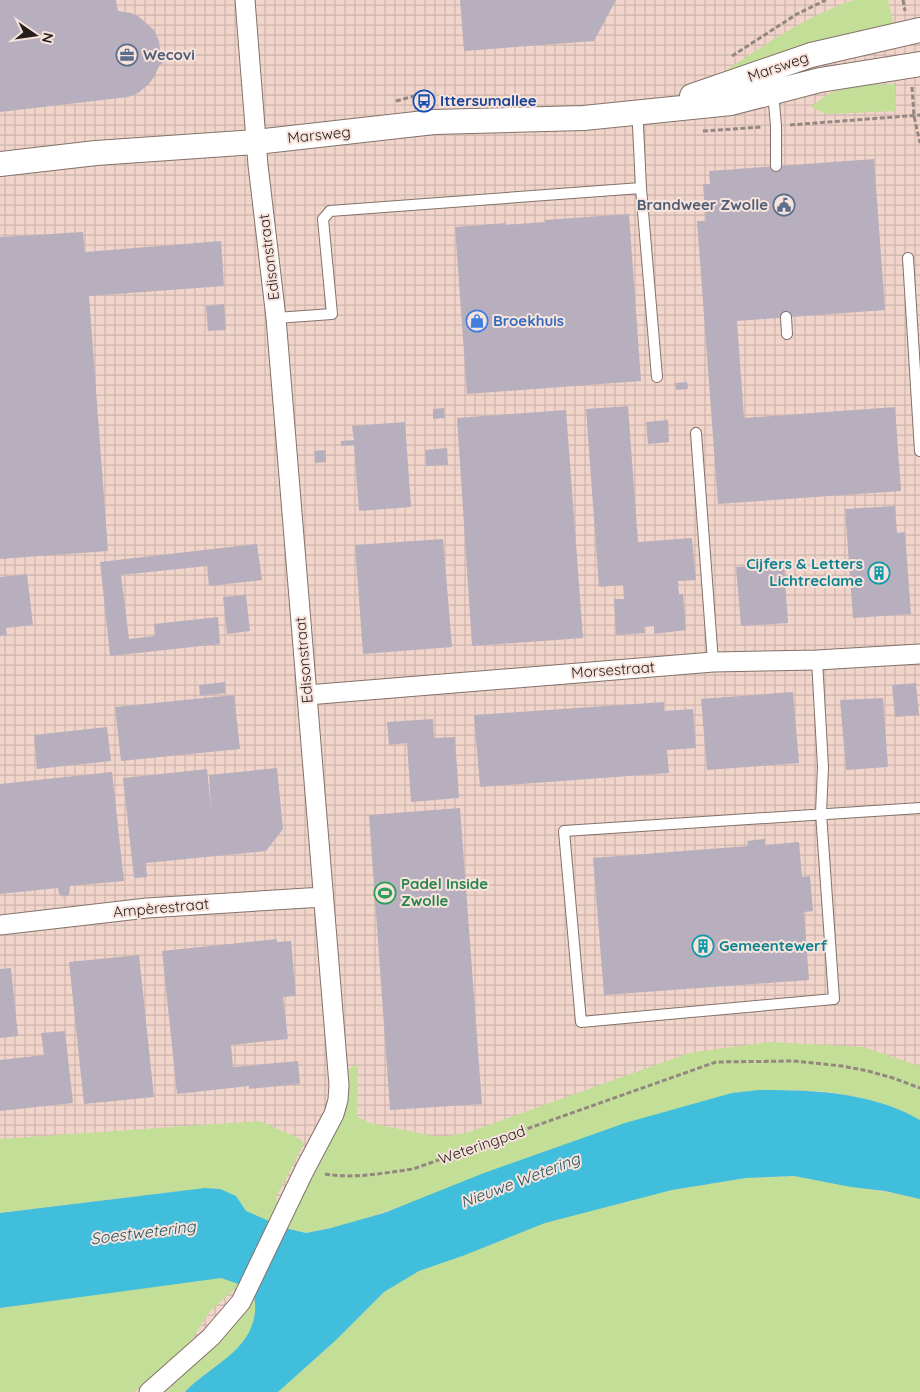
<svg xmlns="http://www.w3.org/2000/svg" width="920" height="1392" font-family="Quicksand,sans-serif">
<defs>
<pattern id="industrial-grid" width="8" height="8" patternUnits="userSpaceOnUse" patternTransform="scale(1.25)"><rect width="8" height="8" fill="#f1d5ca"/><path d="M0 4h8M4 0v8" fill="none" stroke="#ceb6ad"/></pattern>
</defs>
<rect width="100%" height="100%" fill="#f7e3dc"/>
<path fill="url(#industrial-grid)" d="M0 0H920V1392H0Z"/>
<path fill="#c2de97" d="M854 0H888L894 27 701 87C750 55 798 19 854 0Z
M895 84 896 111 826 114 811 107C816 103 822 98 827 95 847 84 873 85 895 84Z
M769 1042 863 1047 920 1066V1120C865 1088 794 1087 732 1093L352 1223 306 1233 285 1228 296 1206 317 1170 341 1120 349 1094V1069L358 1064 357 1117 370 1123 434 1136H449L469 1132 689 1053Z
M260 1121 300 1139 304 1144 276 1197 279 1208 271 1223 246 1211 236 1196 220 1189 205 1188 0 1213V1139Z
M794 1176C836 1185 878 1189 920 1199V1392H278L336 1340 384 1292 419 1271 465 1255 545 1223 578 1214 672 1190 746 1178Z
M210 1278H221L240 1284 210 1311 190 1342 135 1392H0V1308Z
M253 1289C254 1297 256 1305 255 1312 252 1352 209 1366 185 1392H166L219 1341Z"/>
<path fill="#40bedc" d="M759 1090C814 1090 872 1092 920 1120V1199L885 1191 851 1187 794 1176 746 1178 672 1190 545 1223 465 1255 419 1271 384 1292 336 1340 278 1392H185C209 1366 251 1352 255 1312 256 1305 254 1297 253 1289L221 1278 0 1308V1213L205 1188 220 1189 236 1196 246 1211 285 1228 306 1233 331 1228 384 1213 484 1173 625 1123 732 1093Z"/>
<path fill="#b8afbe" d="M0 0H116L118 11 131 13 138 16 154 30 159 41 161 57H163L162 65 160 64 154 77 149 84 138 93 128 97 0 112Z
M460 0H616L594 41 464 51Z
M874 159 885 310 737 321 744 418 895 407 901 491 718 504 697 221H706L703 184H710L709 171Z
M629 214 641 381 467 394 455 227 506 223V225L545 222V220Z
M83 232 85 252 221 241 224 286 89 296 108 551 0 559V237Z
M224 304 226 330 208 331 206 306Z
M687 382 688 389 676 390 675 383Z
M628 406 638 542 692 538 696 580 678 581 679 594H683L686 630 654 634V626L644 627 645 633 616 635 614 599H624L623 585 599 587 586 409Z
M444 408 445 418 433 419V409Z
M566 410 583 638 472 646 457 418Z
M668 420 669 442 648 444 646 422Z
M405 422 411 507 359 511 354 445 341 446V441L354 440 352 426Z
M447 448 448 465 426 466 425 450Z
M326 450V462L315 463 314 451Z
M895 506 897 533 905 532 911 614 853 618 845 509Z
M443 539 452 647 363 654 355 545Z
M257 544 262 580 209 586 207 566 121 575 129 639 155 636 154 624 218 617 220 644 110 656 100 562Z
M784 563 788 623 741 626 736 567Z
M27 574 33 625 6 628 7 635 0 636V577Z
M246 595 250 631 227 634 223 597Z
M225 682 226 693 200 696 199 685Z
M916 683 919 715 895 717 892 685Z
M793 692 799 763 707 770 701 699Z
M234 695 240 749 121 761 115 707Z
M883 698 888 767 846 770 840 700Z
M664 702V711L693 709 696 748 667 750 669 773 480 787 474 715Z
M433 719 434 738 455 737 459 798 411 802 407 743 389 745 387 722Z
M107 727 111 761 37 769 34 735Z
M277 768 283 829 266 851 146 863 147 877 134 878 123 778 207 769 211 810 209 775Z
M112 772 124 881 70 886 69 895 64 897 59 894 58 888 0 894V784Z
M460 808 482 1104 390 1110 369 815Z
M765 839V845L799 842 802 877 810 876 813 911 804 912 809 980 604 995 593 858 748 846 747 841Z
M277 939V942L291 941 296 996 283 997 288 1039 231 1045 233 1067 298 1061 300 1084 249 1089V1086L177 1094 162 951Z
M139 955 154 1097 84 1104 69 962Z
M11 968 18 1036 0 1038V969Z
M65 1031 73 1103 0 1111V1060L44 1055 41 1033Z"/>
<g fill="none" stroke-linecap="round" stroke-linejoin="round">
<g stroke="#83726b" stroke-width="12">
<path id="service" d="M773 92 776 126V166
M639 112 638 126 641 188 657 377
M908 258 920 451
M786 317 787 334
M276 318 332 314 323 219 330 211 641 188
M696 433 713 662
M817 660 823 767 821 813 834 999 581 1022 564 831 920 808"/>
</g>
<g stroke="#83726b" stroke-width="21">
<path id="minor" d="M307 695 713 662 817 660 920 654
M0 925 147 908 323 897
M149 1392 211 1337 241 1302 304 1171 334 1114 338 1100 339 1085 276 318 258 165 245 0"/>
</g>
<g stroke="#83726b" stroke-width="26">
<path id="tertiary" d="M692 96 811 55 920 30
M0 164 96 153 256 142 434 122 584 118 731 103 820 80 920 64"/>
</g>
<path stroke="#948681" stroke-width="3" stroke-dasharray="5 2.5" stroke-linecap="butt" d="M903 0 905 11
M732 56 797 14 826 0
M912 87 914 116 920 143
M396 101 418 95
M790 125 920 115
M703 131 762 127
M325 1174C354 1179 384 1173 413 1169L716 1062 793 1061 842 1066 868 1071 893 1078 920 1088"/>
<use href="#service" stroke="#fff" stroke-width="10"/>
<use href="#minor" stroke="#fff" stroke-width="19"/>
<use href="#tertiary" stroke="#fff" stroke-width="24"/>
</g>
<defs>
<g id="office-ring" transform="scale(1.125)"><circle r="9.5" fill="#f7e3dc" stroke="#5c6f8a" stroke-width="1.5"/><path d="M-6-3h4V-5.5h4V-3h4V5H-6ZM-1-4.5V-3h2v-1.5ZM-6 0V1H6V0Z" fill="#5c6f8a"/></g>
<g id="bus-ring" transform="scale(1.125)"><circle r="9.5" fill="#f7e3dc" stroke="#1a4fb4" stroke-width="1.5"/><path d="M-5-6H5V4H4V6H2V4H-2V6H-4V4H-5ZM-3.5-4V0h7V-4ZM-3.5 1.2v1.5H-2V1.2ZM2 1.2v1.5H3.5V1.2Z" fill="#1a4fb4"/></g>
<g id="civic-ring" transform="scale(1.125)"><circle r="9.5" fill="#f7e3dc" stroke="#5c6f8a" stroke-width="1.5"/><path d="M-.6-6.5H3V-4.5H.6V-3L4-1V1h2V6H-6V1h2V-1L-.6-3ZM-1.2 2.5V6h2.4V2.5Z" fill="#5c6f8a"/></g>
<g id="shop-ring" transform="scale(1.125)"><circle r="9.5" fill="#f7e3dc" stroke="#3f7fe0" stroke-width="1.5"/><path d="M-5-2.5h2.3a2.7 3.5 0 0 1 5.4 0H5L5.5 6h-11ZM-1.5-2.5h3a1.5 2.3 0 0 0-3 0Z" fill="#3f7fe0"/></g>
<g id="building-ring" transform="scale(1.125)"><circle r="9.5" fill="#f7e3dc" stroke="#0f9aa8" stroke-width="1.5"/><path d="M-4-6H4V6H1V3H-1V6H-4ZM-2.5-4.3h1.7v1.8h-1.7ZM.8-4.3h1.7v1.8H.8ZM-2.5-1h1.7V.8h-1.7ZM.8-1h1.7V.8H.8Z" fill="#0f9aa8"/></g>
<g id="stadium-ring" transform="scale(1.125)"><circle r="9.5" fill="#f7e3dc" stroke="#2e9e5b" stroke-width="1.5"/><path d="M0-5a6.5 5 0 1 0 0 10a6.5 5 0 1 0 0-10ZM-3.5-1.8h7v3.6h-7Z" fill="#2e9e5b"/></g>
</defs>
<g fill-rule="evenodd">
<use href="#office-ring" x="127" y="55"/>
<use href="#bus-ring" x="424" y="101"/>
<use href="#civic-ring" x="784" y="205"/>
<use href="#shop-ring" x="477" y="321"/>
<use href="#building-ring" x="879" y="573"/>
<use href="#stadium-ring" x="385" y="893"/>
<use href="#building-ring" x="703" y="946"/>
</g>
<g text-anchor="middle" stroke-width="4" stroke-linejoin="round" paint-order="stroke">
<g font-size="15" font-weight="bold" fill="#4e5e75" stroke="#f7e3dc" text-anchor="start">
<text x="143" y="60">Wecovi</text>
<text x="768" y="210" text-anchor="end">Brandweer Zwolle</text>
</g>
<g font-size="15" fill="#251e1b" stroke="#f7e3dc">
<text transform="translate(778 67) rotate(-19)" y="5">Marsweg</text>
<text transform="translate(319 135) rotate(-6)" y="5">Marsweg</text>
<text transform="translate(269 257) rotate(-97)" y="5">Edisonstraat</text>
<text transform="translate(304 660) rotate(-95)" y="5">Edisonstraat</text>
<text transform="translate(613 670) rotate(-4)" y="5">Morsestraat</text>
<text transform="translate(161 908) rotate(-5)" y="5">Ampèrestraat</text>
<text transform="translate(482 1145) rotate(-19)" y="5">Weteringpad</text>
</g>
<g font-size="15" font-weight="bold" fill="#164399" stroke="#f7e3dc" text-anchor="start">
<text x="440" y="106">Ittersumallee</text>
</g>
<g font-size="15" font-weight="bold" fill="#366cbe" stroke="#f7e3dc" text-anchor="start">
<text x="493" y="326">Broekhuis</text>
</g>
<g font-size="15" font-weight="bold" fill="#0d838f" stroke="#f7e3dc" text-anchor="end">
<text x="863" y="569">Cijfers &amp; Letters<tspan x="863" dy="17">Lichtreclame</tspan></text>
<text x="719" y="951" text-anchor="start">Gemeentewerf</text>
</g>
<g font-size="15" font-weight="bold" fill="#27864d" stroke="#f7e3dc" text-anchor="start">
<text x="401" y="889">Padel Inside<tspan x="401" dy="17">Zwolle</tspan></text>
</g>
<g font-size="16" font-style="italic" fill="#225562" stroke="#f7e3dc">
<text transform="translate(520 1180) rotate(-21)" y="6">Nieuwe Wetering</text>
<text transform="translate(143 1232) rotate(-7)" y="6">Soestwetering</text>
</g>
</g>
<g transform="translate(35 35) rotate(103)" stroke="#f7e3dc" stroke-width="4" paint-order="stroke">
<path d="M0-4L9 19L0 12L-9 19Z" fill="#251e1b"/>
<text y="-8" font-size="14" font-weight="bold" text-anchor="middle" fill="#251e1b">N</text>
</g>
</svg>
